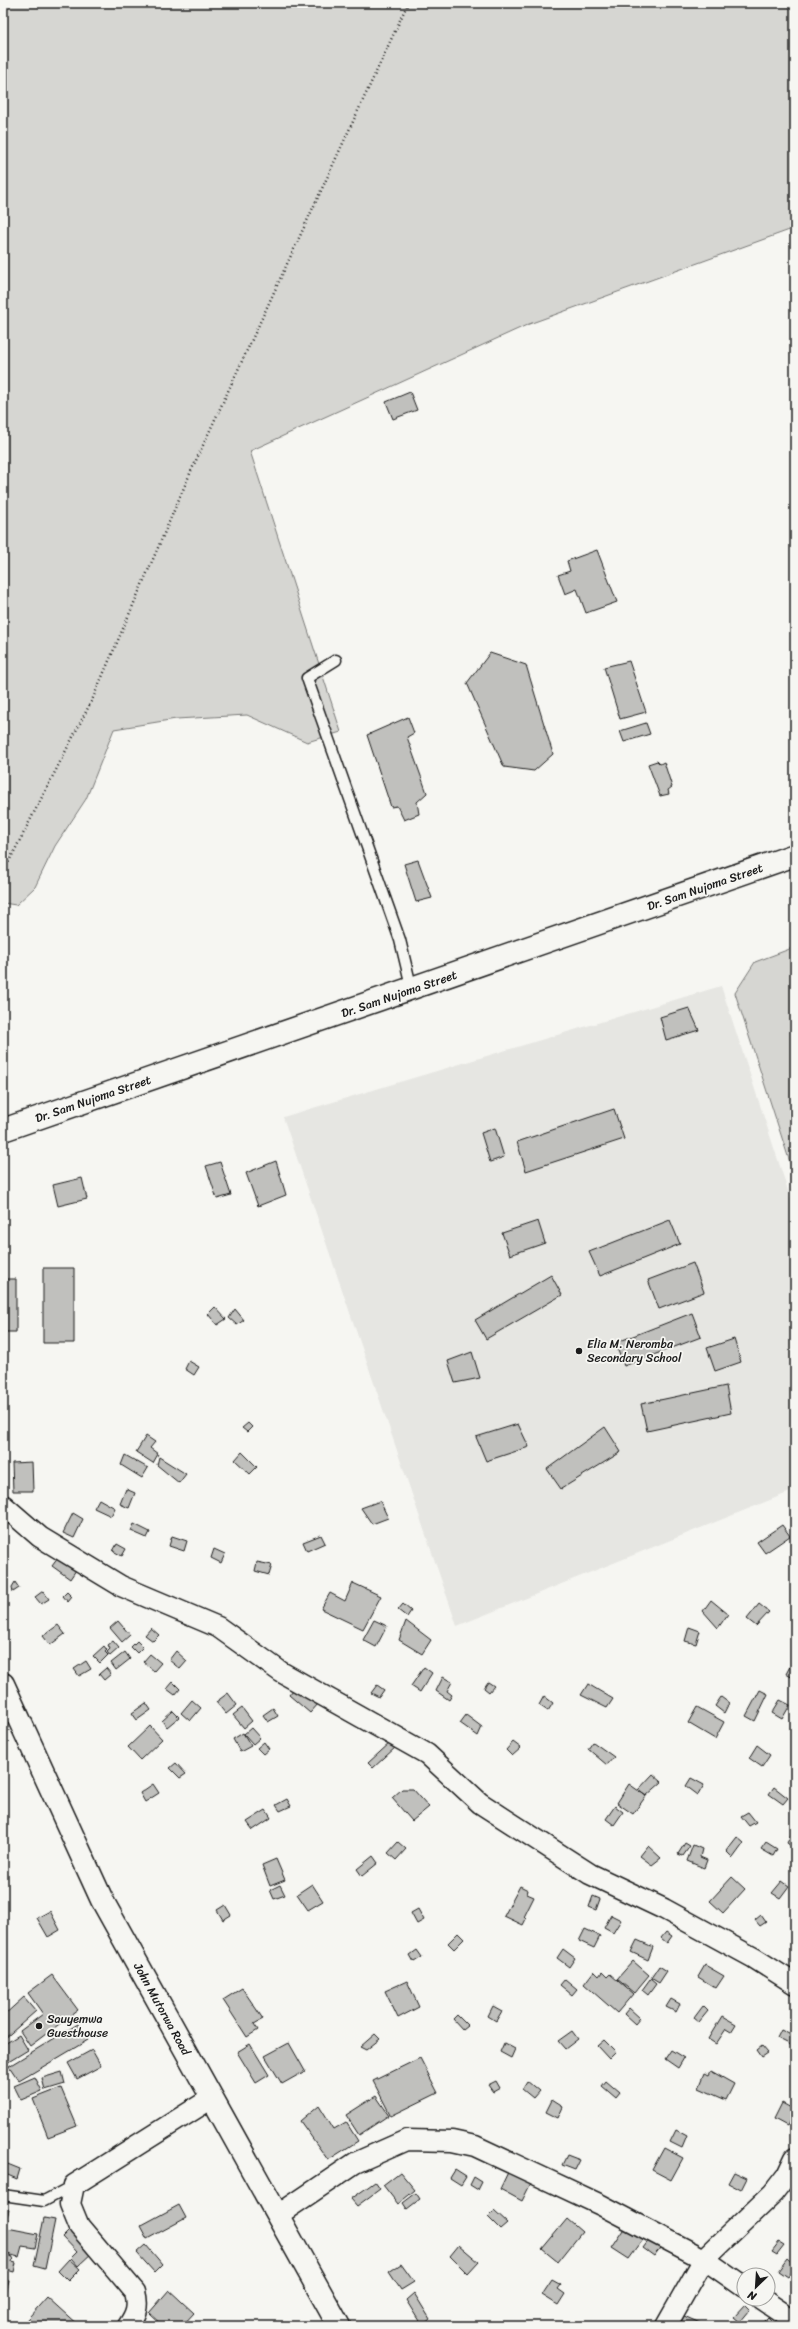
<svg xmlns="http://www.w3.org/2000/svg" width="798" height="2329" font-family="Sriracha,sans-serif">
<rect width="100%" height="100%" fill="#f6f6f2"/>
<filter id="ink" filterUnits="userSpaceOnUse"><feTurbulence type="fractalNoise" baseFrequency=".025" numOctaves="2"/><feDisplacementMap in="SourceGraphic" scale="8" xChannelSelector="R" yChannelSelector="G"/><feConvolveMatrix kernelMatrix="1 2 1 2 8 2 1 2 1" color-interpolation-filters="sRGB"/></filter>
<g filter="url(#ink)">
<path fill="#e6e6e2" d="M721 986 795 1212V1490L457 1626 283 1117Z"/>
<path fill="#d6d6d2" stroke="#797977" d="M3 3H795V228L529 324 250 451 341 732 307 742 247 715 176 719 114 729 86 799 55 846 35 887 16 905 3 903V819L5 816 3 815Z
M795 947V1178L735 993 755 962Z"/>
<path fill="#c0c0bd" stroke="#1c1c1c" d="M410 392 417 410 393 419 386 402Z
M597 550 617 602 586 613 577 589 565 594 558 575 570 571 567 561Z
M490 653 526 665 553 754 534 771 504 767 467 683Z
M629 661 646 712 620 719 604 667Z
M408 717 414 733 407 737 427 793 417 802 419 814 404 820 397 806 391 807 367 735Z
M646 723 650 734 624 742 620 731Z
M657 761 660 764 664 762 672 787 668 790 669 794 660 796 648 764Z
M418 860 432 898 416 902 404 864Z
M689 1008 699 1030 666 1040 660 1017Z
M614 1109 624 1139 526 1171 517 1142Z
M495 1128 504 1157 490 1162 481 1133Z
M276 1161 286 1195 258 1206 246 1173Z
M220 1162 231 1195 217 1199 206 1166Z
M82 1178 87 1199 58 1206 53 1185Z
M670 1220 680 1244 600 1276 589 1252Z
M538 1221 545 1243 510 1255 502 1233Z
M693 1263 704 1292 659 1309 648 1280Z
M43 1268H74V1343H43Z
M551 1275 562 1295 486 1339 475 1320Z
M3 1279H16V1332H3Z
M215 1307 226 1319 217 1325 208 1314Z
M235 1309 244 1320 237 1325 229 1318Z
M692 1313 701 1337 624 1366 615 1343Z
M734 1339 741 1362 715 1371 707 1348Z
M472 1352 480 1378 455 1383 448 1361Z
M189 1361 199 1367 194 1375 185 1369Z
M726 1386 731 1413 647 1431 641 1404Z
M248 1423 252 1427 247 1432 242 1428Z
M518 1424 529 1447 486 1461 476 1437Z
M605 1427 621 1452 561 1489 547 1469Z
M146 1436 155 1442 150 1448 158 1454 153 1463 136 1452Z
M242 1452 257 1467 250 1474 235 1460Z
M125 1455 148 1468 142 1478 121 1465Z
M159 1457 186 1474 179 1483 157 1465Z
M32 1462 33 1491H13L12 1463Z
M126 1489 135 1493 129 1508 120 1504Z
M99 1499 115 1508 111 1516 94 1508Z
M380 1501 388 1518 372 1524 361 1508Z
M73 1513 83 1519 74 1538 63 1533Z
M134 1524 150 1532 147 1538 131 1531Z
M782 1525 790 1536 765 1553 757 1542Z
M321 1535 325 1543 307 1551 303 1542Z
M172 1536 187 1541 184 1551 169 1546Z
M117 1544 126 1549 122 1556 113 1551Z
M214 1549 225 1554 221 1563 211 1558Z
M58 1558 76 1570 70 1579 52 1566Z
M257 1562 272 1565 269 1575 255 1571Z
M15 1582 19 1588 13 1592 12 1587Z
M353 1583 381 1596 363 1629 321 1609 330 1593 345 1601Z
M43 1591 49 1599 41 1604 35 1597Z
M67 1592 72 1597 68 1602 63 1596Z
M711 1600 728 1614 718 1628 703 1611Z
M403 1604 411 1611 407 1617 398 1610Z
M759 1604 769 1612 756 1626 747 1619Z
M374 1620 387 1626 376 1647 363 1640Z
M118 1621 130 1635 122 1642 110 1628Z
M406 1621 431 1640 422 1654 399 1640Z
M58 1625 65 1634 50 1645 43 1636Z
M689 1627 700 1631 696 1644 685 1641Z
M151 1628 159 1635 153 1641 145 1635Z
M113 1641 119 1648 110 1656 107 1652 110 1649 108 1645Z
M137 1641 143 1647 137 1653 131 1647Z
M104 1646 107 1650 105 1652 108 1655 100 1663 93 1656Z
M176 1651 187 1661 180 1669 169 1660Z
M125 1652 130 1659 116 1670 111 1663Z
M150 1654 161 1663 154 1671 143 1662Z
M795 1657V1679L786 1674Z
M86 1661 91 1669 79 1676 74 1669Z
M424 1667 432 1673 420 1692 411 1686Z
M106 1668 111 1674 104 1680 99 1674Z
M443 1677 452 1682 447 1691 452 1695 449 1700 436 1691Z
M173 1682 180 1689 175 1695 167 1689Z
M488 1682 494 1686 489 1692 484 1688Z
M588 1684 613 1699 607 1708 581 1695Z
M297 1685 319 1703 310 1713 289 1695Z
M377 1685 384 1690 379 1697 371 1693Z
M760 1690 768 1694 755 1721 746 1716Z
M228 1693 237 1705 226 1714 216 1702Z
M544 1696 553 1703 548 1711 539 1705Z
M721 1697 729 1703 724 1713 715 1706Z
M192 1700 201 1708 190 1721 181 1713Z
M780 1700 790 1705 782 1719 772 1713Z
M146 1703 151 1710 137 1720 132 1713Z
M697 1707 724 1722 715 1739 688 1723Z
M242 1708 252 1721 244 1728 233 1715Z
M273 1708 278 1716 268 1722 263 1715Z
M173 1711 179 1717 167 1727 162 1721Z
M466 1715 482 1727 478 1736 460 1723Z
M150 1726 162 1739 140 1760 128 1747Z
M251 1728 260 1738 253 1744 244 1734Z
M243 1733 251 1746 240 1752 233 1739Z
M264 1742 269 1749 263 1754 257 1748Z
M391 1742 396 1747 373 1768 368 1763Z
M513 1742 521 1748 512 1756 506 1750Z
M593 1742 614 1757 607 1765 588 1749Z
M757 1745 770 1755 762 1767 749 1758Z
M176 1763 186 1774 180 1778 170 1768Z
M653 1774 662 1782 646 1796 638 1790Z
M691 1778 704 1785 698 1795 686 1786Z
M153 1784 159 1793 145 1802 140 1793Z
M629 1784 646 1796 633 1814 617 1803Z
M774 1787 788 1798 783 1804 769 1794Z
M402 1789H413L429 1807 412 1821 392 1798Z
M287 1799 291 1806 280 1811 276 1805Z
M615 1806 623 1812 614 1825 606 1819Z
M266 1810 271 1818 253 1830 247 1822Z
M748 1812 756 1822 749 1826 741 1816Z
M792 1833 795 1835V1849L787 1843Z
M737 1837 744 1843 733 1858 726 1851Z
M398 1842 406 1849 396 1860 388 1853Z
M766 1842 777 1849 773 1856 761 1849Z
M685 1843 690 1846 683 1856 678 1854Z
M693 1845 702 1849 700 1857 707 1860 704 1868 687 1861Z
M648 1846 661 1858 652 1865 640 1856Z
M373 1856 378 1863 362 1876 357 1869Z
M276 1859 285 1880 270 1886 262 1865Z
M732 1877 745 1889 723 1913 710 1901Z
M782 1881 789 1886 780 1898 772 1893Z
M312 1884 323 1901 308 1910 297 1894Z
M280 1885 285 1895 274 1899 270 1890Z
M520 1886 528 1890 527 1894 534 1897 524 1917 526 1919 523 1925 504 1916Z
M593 1896 600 1899 596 1910 589 1907Z
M225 1905 231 1915 223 1920 217 1910Z
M418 1909 424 1920 417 1924 411 1913Z
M50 1911 60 1930 48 1937 37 1918Z
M611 1915 621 1920 613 1933 604 1928Z
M761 1915 766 1922 760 1926 755 1920Z
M585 1929 600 1936 594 1948 579 1941Z
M666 1932 672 1936 667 1943 661 1938Z
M458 1933 464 1939 454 1949 448 1943Z
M637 1940 653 1947 648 1960 631 1952Z
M563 1949 575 1958 569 1967 557 1958Z
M417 1950 422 1957 414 1962 410 1955Z
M633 1961 649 1975 634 1993 617 1979Z
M705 1965 724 1976 716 1988 698 1977Z
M659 1966 667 1971 659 1983 651 1978Z
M594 1971 599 1976 602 1972 607 1977 610 1974 633 1994 617 2013 584 1984Z
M52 1975 78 2010 30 2046 20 2031 43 2014 28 1993Z
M565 1979 577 1989 572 1995 560 1985Z
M650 1979 656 1984 648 1995 642 1990Z
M407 1981 419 2007 398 2018 385 1991Z
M242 1988 263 2019 254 2024 258 2030 247 2037 223 2000Z
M24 1997 36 2011 3 2040V2016Z
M671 1999 680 2004 676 2012 666 2007Z
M493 2006 502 2011 496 2021 488 2016Z
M703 2006 708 2011 699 2022 694 2018Z
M629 2008 640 2018 635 2024 624 2014Z
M457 2015 468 2026 463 2030 453 2019Z
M722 2016 736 2024 731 2032 726 2029 716 2044 708 2039Z
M78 2024 88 2040 19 2081 9 2066Z
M781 2030 795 2037V2047L777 2038Z
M572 2031 578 2039 565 2049 558 2041Z
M375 2034 380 2039 366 2050 360 2047Z
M19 2035 28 2050 5 2064 3 2061V2045Z
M604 2040 616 2052 609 2059 597 2046Z
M289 2043 305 2071 282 2084 265 2056Z
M504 2043 515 2049 511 2058 500 2052Z
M250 2044 269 2075 256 2083 237 2052Z
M762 2046 768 2053 762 2057 757 2050Z
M92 2050 101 2066 77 2079 68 2063Z
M671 2050 684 2058 678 2068 665 2059Z
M420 2058 438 2093 391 2116 373 2081Z
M711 2071 734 2084 726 2100 699 2088 705 2073 709 2075Z
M62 2072 65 2084 45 2090 42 2078Z
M35 2077 42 2091 21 2100 14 2086Z
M496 2081 500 2088 493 2092 488 2085Z
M527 2081 539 2091 533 2098 522 2089Z
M606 2081 620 2093 616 2098 602 2086Z
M61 2088 77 2126 48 2137 33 2099Z
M376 2096 389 2115 359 2135 346 2115Z
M552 2100 563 2107 558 2118 546 2112Z
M782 2103 795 2110 787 2126 774 2119Z
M319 2105 334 2129 346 2122 358 2141 328 2160 300 2121Z
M676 2130 687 2136 682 2148 670 2142Z
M664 2148 683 2158 671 2180 652 2170Z
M567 2155 580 2160 575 2170 562 2165Z
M5 2163 20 2169 17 2179 3 2173Z
M510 2168 533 2179 522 2201 500 2189Z
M455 2170 466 2177 461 2185 450 2178Z
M400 2172 415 2190 398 2204 383 2185Z
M734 2172 747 2178 741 2190 728 2183Z
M474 2177 482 2182 478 2190 470 2185Z
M375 2182 380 2189 357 2206 351 2199Z
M416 2193 420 2199 407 2209 403 2203Z
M179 2205 186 2218 147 2239 140 2226Z
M4 2208 9 2210 7 2217 3 2216Z
M494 2211 507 2223 500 2229 488 2217Z
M3 2218 8 2219 4 2233H3Z
M44 2218 55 2220 45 2269 34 2266Z
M567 2219 582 2232 558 2262 542 2249Z
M626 2227 645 2237 629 2259 612 2248Z
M7 2228 38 2234 35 2248 22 2246 19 2257 3 2253Z
M72 2228 94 2251 78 2266 71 2258 77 2252 63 2237Z
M649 2240 660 2248 654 2256 643 2248Z
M779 2242 784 2245 777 2254 772 2251Z
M146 2245 163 2265 155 2273 137 2253Z
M459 2245 479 2262 468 2274 450 2256Z
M3 2254 13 2257 12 2262 16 2263 14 2272 3 2269Z
M69 2259 80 2269 68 2281 58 2271Z
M787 2259 795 2266 787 2277 778 2271Z
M401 2264 414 2282 401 2290 389 2272Z
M3 2280 9 2281 5 2299 3 2298Z
M552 2280 561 2285 558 2289 565 2294 558 2305 542 2295Z
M169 2290 194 2313 182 2326H163L149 2313Z
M414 2293 430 2319 422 2326 406 2300Z
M47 2297 79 2326H21Z
M745 2305 750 2310 740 2322 734 2317Z
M684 2316 700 2323 699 2326H689L681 2322Z
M768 2317 777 2326H759Z"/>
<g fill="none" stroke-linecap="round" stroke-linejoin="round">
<g stroke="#1c1c1c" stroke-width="13">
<path id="service" d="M336 660 307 678 400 940 412 990
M3 2195 44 2201 74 2185"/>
</g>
<g stroke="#1c1c1c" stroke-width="23">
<path id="minor" d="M3 1505 40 1537 121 1586 218 1627 281 1672 427 1754 480 1803 590 1874 664 1909 754 1958 795 1984
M278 2215 355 2163 407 2140 452 2141 475 2146 601 2205 704 2259 744 2287
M762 2299 795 2321
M128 2326C136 2314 139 2306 135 2292L79 2226 70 2204 74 2185 212 2098
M666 2326 704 2259 773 2193 787 2175 795 2158"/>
</g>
<g stroke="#1c1c1c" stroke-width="25">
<path id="tertiary" d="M3 1130 795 855
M3 1684 102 1900 339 2326"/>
</g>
<path stroke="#1c1c1c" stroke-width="2.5" stroke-dasharray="1 3" stroke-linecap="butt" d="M3 873 93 698 192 469 408 3"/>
<use href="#service" stroke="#f6f6f2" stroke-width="10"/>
<use href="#minor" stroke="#f6f6f2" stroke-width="20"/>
<use href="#tertiary" stroke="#f6f6f2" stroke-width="22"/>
</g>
</g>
<g fill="#1c1c1c" stroke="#f6f6f2" stroke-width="1.5">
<circle cx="579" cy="1351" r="4"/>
<circle cx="39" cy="2026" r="4"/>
</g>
<g text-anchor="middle" stroke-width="3.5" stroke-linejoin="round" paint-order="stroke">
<g font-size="12" fill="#1c1c1c" stroke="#f6f6f2">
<text transform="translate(705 887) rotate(-19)" y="4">Dr. Sam Nujoma Street</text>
<text transform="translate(399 994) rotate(-19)" y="4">Dr. Sam Nujoma Street</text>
<text transform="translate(93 1099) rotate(-19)" y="4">Dr. Sam Nujoma Street</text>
<text transform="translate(162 2009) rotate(61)" y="4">John Mutorwa Road</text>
</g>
<g font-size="12" fill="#1c1c1c" stroke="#f6f6f2" text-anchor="start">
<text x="587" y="1348">Elia M. Neromba<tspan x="587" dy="14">Secondary School</tspan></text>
<text x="47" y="2023">Sauyemwa<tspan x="47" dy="14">Guesthouse</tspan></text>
</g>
</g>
<rect width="798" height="2329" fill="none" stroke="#f6f6f2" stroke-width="16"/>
<rect x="8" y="8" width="782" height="2313" fill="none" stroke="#1c1c1c" stroke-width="1.5" filter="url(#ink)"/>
<g transform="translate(756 2287) rotate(205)"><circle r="19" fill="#f6f6f2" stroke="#9f9f9c"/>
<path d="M0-3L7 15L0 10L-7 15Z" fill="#1c1c1c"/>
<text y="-6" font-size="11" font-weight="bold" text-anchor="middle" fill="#1c1c1c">N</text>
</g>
</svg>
